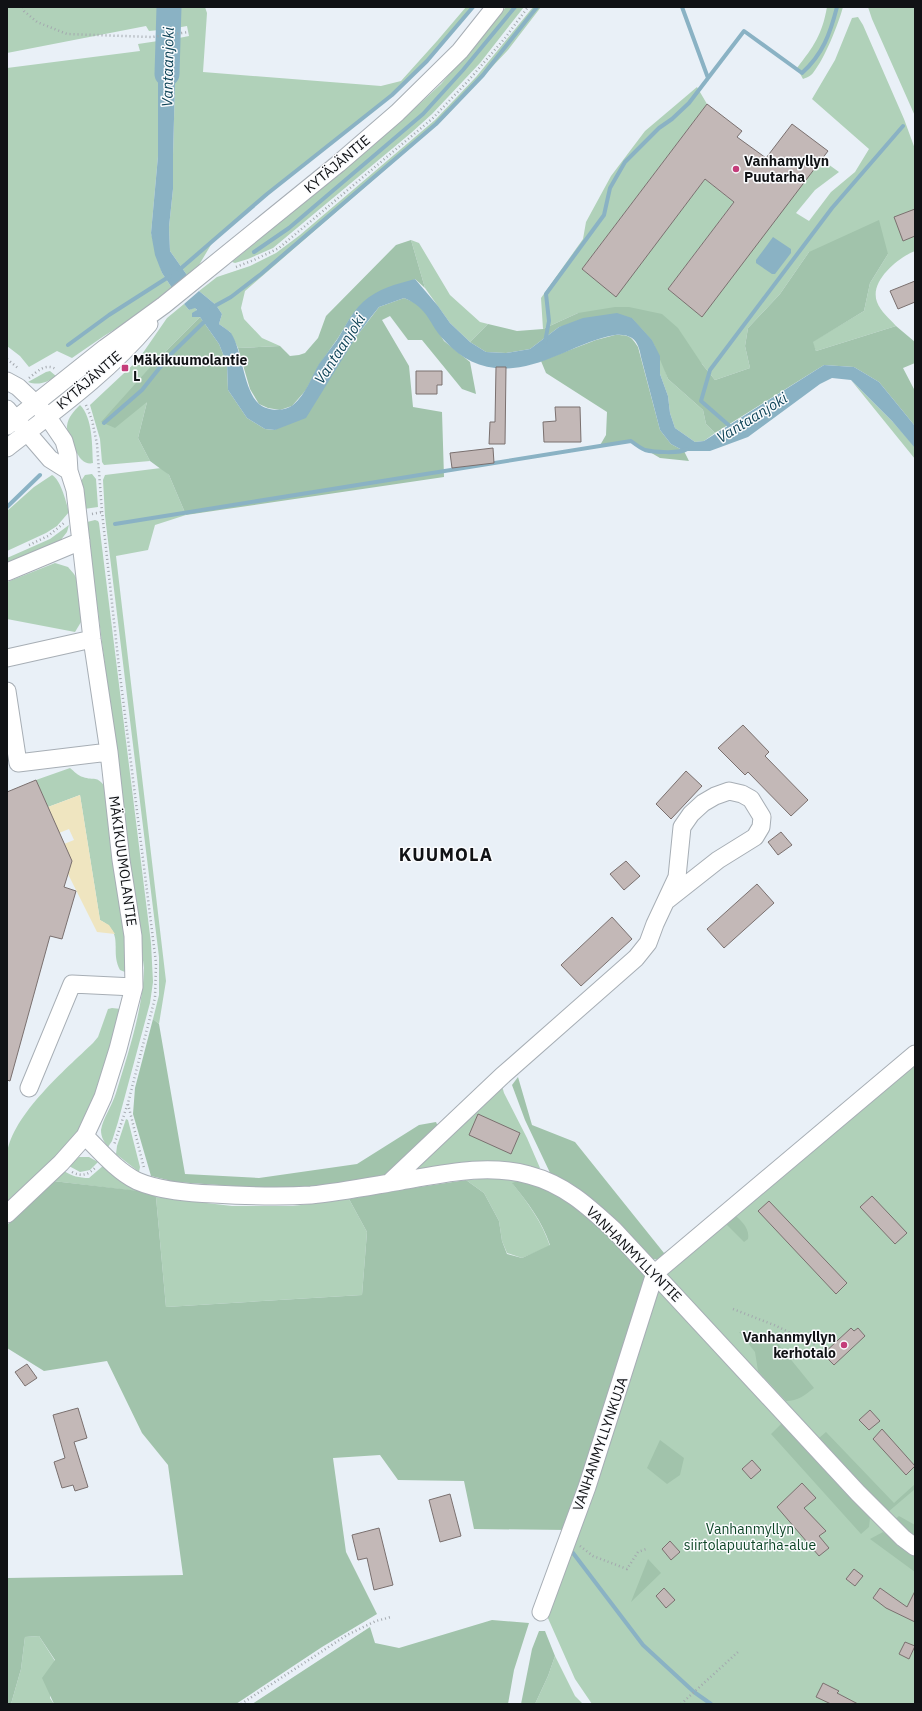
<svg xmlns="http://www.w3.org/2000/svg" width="922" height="1711" font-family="'IBM Plex Sans',sans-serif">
<rect width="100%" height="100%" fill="#e9f0f7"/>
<path fill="#b0d1b9" d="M7 7H162L163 14 159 30 149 31 146 26 7 53Z
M176 7H205L207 13 203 72 381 86 401 81 437 41 466 7H473L427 61 392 95 267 194 215 238 199 265 187 275 170 251 169 227 173 189V155L175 83 179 46V38L189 36 187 26 176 28Z
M506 7H524L480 63 432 114 411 133 273 248 248 259 235 263 232 262 401 121 441 84Z
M533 7H541L508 50 439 123 245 291 241 308 244 319 262 338 280 346 238 348 230 332 219 324 222 314 216 305 199 291 217 277 250 266 276 253 300 235 435 120 476 77Z
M827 7H843C838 25 825 58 813 73 811 76 806 78 803 79L797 68C814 46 822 35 827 7Z
M868 7H915V116L872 19Z
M858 17 863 25 904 119 915 149V209L903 240 915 236V251C899 257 869 281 877 302 880 311 890 319 896 326L816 351 812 342 864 311 870 283 888 254 809 252 780 294 748 328 745 346 750 368 715 380 702 364 578 313 543 329 541 298 583 239 586 222 611 176 645 131 697 87 707 104 582 269 616 296 705 179 734 202 668 289 702 316 821 159 839 172 815 190 796 213 809 221 831 192 855 172 869 149 812 99 835 60 852 18Z
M158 41V156L151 233 162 273 172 288 138 315 104 336 72 358 57 351 29 367 20 356 7 346V68L140 51 138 44Z
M411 240 419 243 450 295 480 322 488 324 470 342 450 323 425 288Z
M184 304 189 310 195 307 200 317 153 364 147 402 138 438 150 461 104 465 102 462 100 439 90 405 138 360 167 318Z
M660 356 668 379 703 410 706 424 715 433 704 441 695 442 675 428 670 413 668 396 660 374Z
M46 372 50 371 56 376C48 382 39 386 28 382Z
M851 380 892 421 915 447V459Z
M80 405C93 418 92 446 93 463 89 464 85 463 82 460 77 456 66 432 67 426 68 417 74 411 80 405Z
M161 468 169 475 186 515 155 525 148 550 116 556 166 981 159 1024 153 1019 159 995V957L105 516 103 480 105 475Z
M92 474 96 479 98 507 84 509 81 481 85 475Z
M52 475C61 480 66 502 69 512L57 526 46 533 7 551V511L34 487Z
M95 520 98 521 99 523 151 943 153 982 150 1003 118 1122 112 1141 108 1147C104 1142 101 1137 101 1130 103 1118 112 1106 116 1093 128 1053 143 1010 144 968L89 542 87 522Z
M69 525 67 532 60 541 7 565V558L50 539Z
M55 563 68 567 74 574 79 583 84 617 75 632 7 619V582Z
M70 768C74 771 78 776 83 777 94 781 97 775 105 787L128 957 125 972 120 970C109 950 126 934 100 920L80 795 48 807 36 780Z
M112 1008 121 1009 122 1016 85 1124 61 1151 7 1203C7 1187 5 1170 7 1154 12 1115 66 1069 93 1043L98 1037 108 1009Z
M915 1062V1704H592L575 1679 547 1616 654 1293 666 1271Z
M502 1086 504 1093 527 1138 540 1168 536 1171 413 1173 411 1169Z
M126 1119 128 1120 140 1167 139 1172 116 1154 117 1146Z
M79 1157H89L98 1162 90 1170 80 1172 69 1166Z
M104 1165 144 1192 53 1181 64 1171C72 1176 79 1178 89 1178Z
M493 1178 518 1181 513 1184C528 1203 542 1222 550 1246L522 1258 507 1253 502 1241 499 1221 484 1193 466 1180Z
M156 1197 232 1206H293L349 1199 367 1232 362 1295 166 1307Z
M39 1636 55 1661 50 1698 54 1704H11L21 1669 25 1637Z
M555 1656 575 1696 583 1704H535L548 1676Z"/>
<path fill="#a1c3ab" d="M879 220 888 254 870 283 864 311 813 342 816 351 896 326 915 342V363L903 368 915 391V426L879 382 854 367 824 365 715 433 706 424 703 410 668 379 652 340 632 318 559 327 530 349 506 353 486 352 470 342 488 324 517 331 543 329 578 313 615 307H629L662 314 678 328 702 364 715 380 750 368 745 346 748 328 780 294 809 252Z
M411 240 425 288 415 279 352 315 338 338 319 365 306 390 292 406 280 410 268 408 259 404 250 389 238 348 280 346 290 356 299 355 305 353 318 338 326 316 396 245Z
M404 298 416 303 428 315 444 341 470 362 476 394 462 389 422 340H408L390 316 382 320 409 366 413 407 442 412 444 477 186 515 169 475 150 461 138 438 147 402 115 428 101 422 153 364 200 317 219 344 227 364 228 390 247 418 265 429 275 430 356 337 379 307Z
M615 335C629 335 631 336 638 347L660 430 671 444 684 451 689 461 660 458 631 441 599 447 606 435 607 412 546 373 541 361 596 340Z
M153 1019 159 1024 185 1174 259 1178 357 1164 419 1125 436 1122 439 1129 389 1175 335 1184 296 1188 247 1187 176 1182 151 1176 133 1114 135 1088Z
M518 1077 532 1125 575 1142 664 1253 675 1245 665 1261 653 1259 595 1202 552 1177 525 1120 512 1085Z
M466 1180 484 1193 499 1221 502 1241 507 1254 522 1258 550 1245C542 1221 528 1203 512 1183L518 1181 535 1185 552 1192 593 1218 643 1272 645 1280 567 1530 474 1529 464 1481 398 1480 380 1455 333 1458 346 1552 377 1614 322 1647 236 1704H54L42 1678 55 1660 39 1636 25 1637 21 1669 11 1704H7V1578L183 1575 168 1465 142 1433 107 1361 44 1371 7 1348V1225L53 1181 148 1192 156 1197 166 1307 362 1295 367 1232 349 1199 406 1189Z
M734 1214C741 1221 750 1228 748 1239L744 1242 724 1222Z
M739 1332 771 1335 814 1388C805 1395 798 1401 786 1401L758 1371 755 1352Z
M783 1422 870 1518 869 1527 861 1534 771 1434Z
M826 1432 894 1503 915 1484V1489L888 1512 864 1488 819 1438Z
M660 1440 684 1458 680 1475 667 1484 647 1468Z
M899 1516 915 1525V1541L892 1522Z
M883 1532 915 1556V1572L870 1539Z
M648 1559 661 1573 631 1602Z
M492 1620 529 1623 514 1670 508 1704H252L370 1627 375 1643 399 1648Z
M539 1631H545L555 1656 548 1676 535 1704H521L532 1649Z"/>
<path fill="#efe5c0" d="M80 795 100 920 109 925 115 934 97 932 68 874 64 844 74 840 69 829 59 833 48 807Z"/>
<path fill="#8ab2c4" d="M162 7H176V28L159 30 163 14Z
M179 38V46L175 83 173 155V189L169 227 170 251 187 275 172 288 162 273 155 255 151 233 158 156V41Z
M773 237 791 249V253L775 274H772L756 263V260Z
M415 279 438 306 450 323 470 342 486 352 506 353 530 349 559 327 583 318 617 313 632 318 652 340 660 356V374L668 396 670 413 675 428 695 442 704 441 824 365 854 367 879 382 915 426V448L892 421 851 380 832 378 820 384 748 437 710 451H684L671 444 660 430 641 357C640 351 638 342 632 338 628 335 620 334 615 335 580 341 548 365 513 368 486 371 463 361 445 341 428 324 430 309 404 298L379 307 371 317 356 337 306 418 275 430 265 429 247 418 228 390 227 364 219 344 200 317H192V313L197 310 195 308 189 310 184 304 199 291 216 305 222 314 219 324C223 327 228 330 231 333 243 352 243 389 259 404 267 411 285 412 293 405 306 394 311 378 319 364 325 356 331 348 337 340 345 327 351 313 363 302 377 289 396 284 415 279Z"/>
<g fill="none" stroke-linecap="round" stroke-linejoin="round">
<path stroke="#8ab2c4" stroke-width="4" d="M682 7 708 78
M254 252 289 228 423 114 463 70 515 7
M179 270 267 194 392 95 427 61 473 7
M211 308 231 297 261 274 436 124 483 75 537 7
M545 342 549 321 546 294 604 215 610 188 625 162 659 128 672 119 689 103 744 31 802 73C823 54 830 34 837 7
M68 345 109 315 170 276
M104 423 142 390 169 356 206 320
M732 428 701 401 710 370 832 208 903 126
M7 507 40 475
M115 524 631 441C635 444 640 448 645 450 653 452 680 454 687 449
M570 1549 643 1645 694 1692 711 1704"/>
<path stroke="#8ab2c4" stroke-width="25" d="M167 74 169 7"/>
</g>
<path fill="#c3b8b7" stroke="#7a706f" d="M707 104 742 131 737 137 766 158 792 124 828 151 702 317 668 289 734 202 705 179 616 297 582 269Z
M915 209V236L903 241 894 217Z
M915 281V302L898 309 890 291Z
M496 367H506L505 444H489L490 422H495Z
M416 371H442V385H437V394H416Z
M555 407H580L581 442H544L543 422 556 421Z
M493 448 494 463 452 468 450 453Z
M743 725 769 752 765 756 808 800 791 816 748 772 745 775 718 748Z
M686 771 702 786 671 819 656 804Z
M36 780 72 861 64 887 76 891 62 939 50 936 10 1081 7 1080V792Z
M781 832 792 845 778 855 768 842Z
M626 861 640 876 624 890 610 874Z
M757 884 774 903 724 948 707 929Z
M612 917 632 939 581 986 561 965Z
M478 1114 520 1133 511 1154 469 1135Z
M872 1196 907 1233 895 1244 860 1207Z
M769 1201 847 1283 836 1294 758 1211Z
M851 1328 854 1331 858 1328 865 1336 834 1365 823 1354Z
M27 1364 37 1378 25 1386 15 1372Z
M78 1408 87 1438 74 1442 88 1487 75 1491 73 1485 62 1488 54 1462 65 1458 53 1415Z
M870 1410 880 1421 869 1430 859 1420Z
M882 1429 915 1466 906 1475 873 1439Z
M752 1460 761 1470 751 1479 742 1469Z
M802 1483 816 1498 804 1508 826 1531 819 1536 829 1548 819 1556 777 1507Z
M450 1494 461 1536 440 1542 429 1500Z
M379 1528 393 1585 374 1590 367 1558 358 1560 352 1535Z
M670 1541 680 1552 671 1560 662 1549Z
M854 1569 863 1576 855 1586 846 1579Z
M664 1588 675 1600 666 1608 656 1596Z
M880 1588 907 1607 915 1591V1622L886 1608 873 1598Z
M905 1642 915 1646 909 1659 899 1654Z
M823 1683 839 1691 837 1693 858 1704H831L816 1697Z"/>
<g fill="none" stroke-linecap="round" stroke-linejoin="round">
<g stroke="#a7aeb5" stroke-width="19">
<path id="minor" d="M7 381 18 387 36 404 47 416 64 441 68 455 69 471 75 490 78 516 92 639 109 752 121 860 133 936 134 987 118 1049 103 1097 85 1136 61 1163 7 1214
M7 409 50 459 69 471
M7 426 105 348 164 305 338 164 397 113 460 51 495 7
M7 448C56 410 109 372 149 324
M7 572 81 541
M7 658 92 639
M7 691 18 763 109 752
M29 1088 72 984 134 987
M85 1136C101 1152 117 1171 137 1181 160 1191 190 1193 214 1194 247 1196 279 1197 311 1195 341 1192 371 1186 401 1181 442 1174 487 1163 529 1175 564 1184 588 1206 614 1230L858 1493 903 1538 915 1547
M389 1183 502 1076 636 958 648 943 655 924 677 877 682 827 691 814 703 803 715 796 729 791 742 794 751 799 762 817 761 827 755 837 718 860 666 901
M541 1612 587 1487 655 1273 915 1054"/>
</g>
<path stroke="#a3a8ae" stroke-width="2.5" stroke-dasharray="1 3" stroke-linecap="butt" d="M23 7 24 11 37 22 67 34 152 37 189 32
M236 267 254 260 279 248 433 118 468 81 505 38 528 7
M7 359 18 368
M29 378C38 371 45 363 56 369
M86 405 92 420 97 444 102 512 119 667 156 963 155 998 128 1103 114 1145
M92 514 102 512
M29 545 48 536 64 523
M128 1104 144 1168
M72 1172C82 1177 88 1175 96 1167
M733 1309 774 1325 816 1345
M580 1546 593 1556 627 1569 638 1552 646 1549
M241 1704 347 1635 376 1621 391 1617
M681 1704 739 1651"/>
<use href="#minor" stroke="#fff" stroke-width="17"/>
</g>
<g fill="#c43d7a" stroke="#fbfcfe" stroke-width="1.5">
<circle cx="736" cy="169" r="4"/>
<rect x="121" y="364" width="8" height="8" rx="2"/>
<circle cx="844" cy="1345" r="4"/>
</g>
<g text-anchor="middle" stroke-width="3" stroke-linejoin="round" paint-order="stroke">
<g font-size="14" font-weight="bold" fill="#101215" stroke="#fbfcfe" text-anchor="start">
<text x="744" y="166">Vanhamyllyn<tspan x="744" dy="16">Puutarha</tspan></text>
<text x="133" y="365">Mäkikuumolantie<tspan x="133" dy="16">L</tspan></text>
<text x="836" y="1342" text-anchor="end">Vanhanmyllyn<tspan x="836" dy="16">kerhotalo</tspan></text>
</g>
<g font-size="14" fill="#101215" stroke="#fbfcfe">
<text transform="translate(337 164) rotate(-40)" y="5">KYTÄJÄNTIE</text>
<text transform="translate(89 380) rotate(-41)" y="5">KYTÄJÄNTIE</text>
<text transform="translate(123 861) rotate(82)" y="5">MÄKIKUUMOLANTIE</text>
<text transform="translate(634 1254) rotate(45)" y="5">VANHANMYLLYNTIE</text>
<text transform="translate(600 1444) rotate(-71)" y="5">VANHANMYLLYNKUJA</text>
</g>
<g font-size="14" fill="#0e4627" stroke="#fbfcfe">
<text x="750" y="1534">Vanhanmyllyn<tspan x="750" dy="16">siirtolapuutarha-alue</tspan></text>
</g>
<g font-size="15" font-style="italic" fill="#104559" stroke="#fbfcfe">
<text transform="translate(168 67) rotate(-89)" y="5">Vantaanjoki</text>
<text transform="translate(340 349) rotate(-57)" y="5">Vantaanjoki</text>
<text transform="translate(752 418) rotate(-32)" y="5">Vantaanjoki</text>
</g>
<g font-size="18" font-weight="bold" letter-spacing="1" fill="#101215" stroke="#fbfcfe">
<text x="446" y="861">KUUMOLA</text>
</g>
</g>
<rect width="922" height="1711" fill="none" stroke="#101215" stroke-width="16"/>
</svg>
